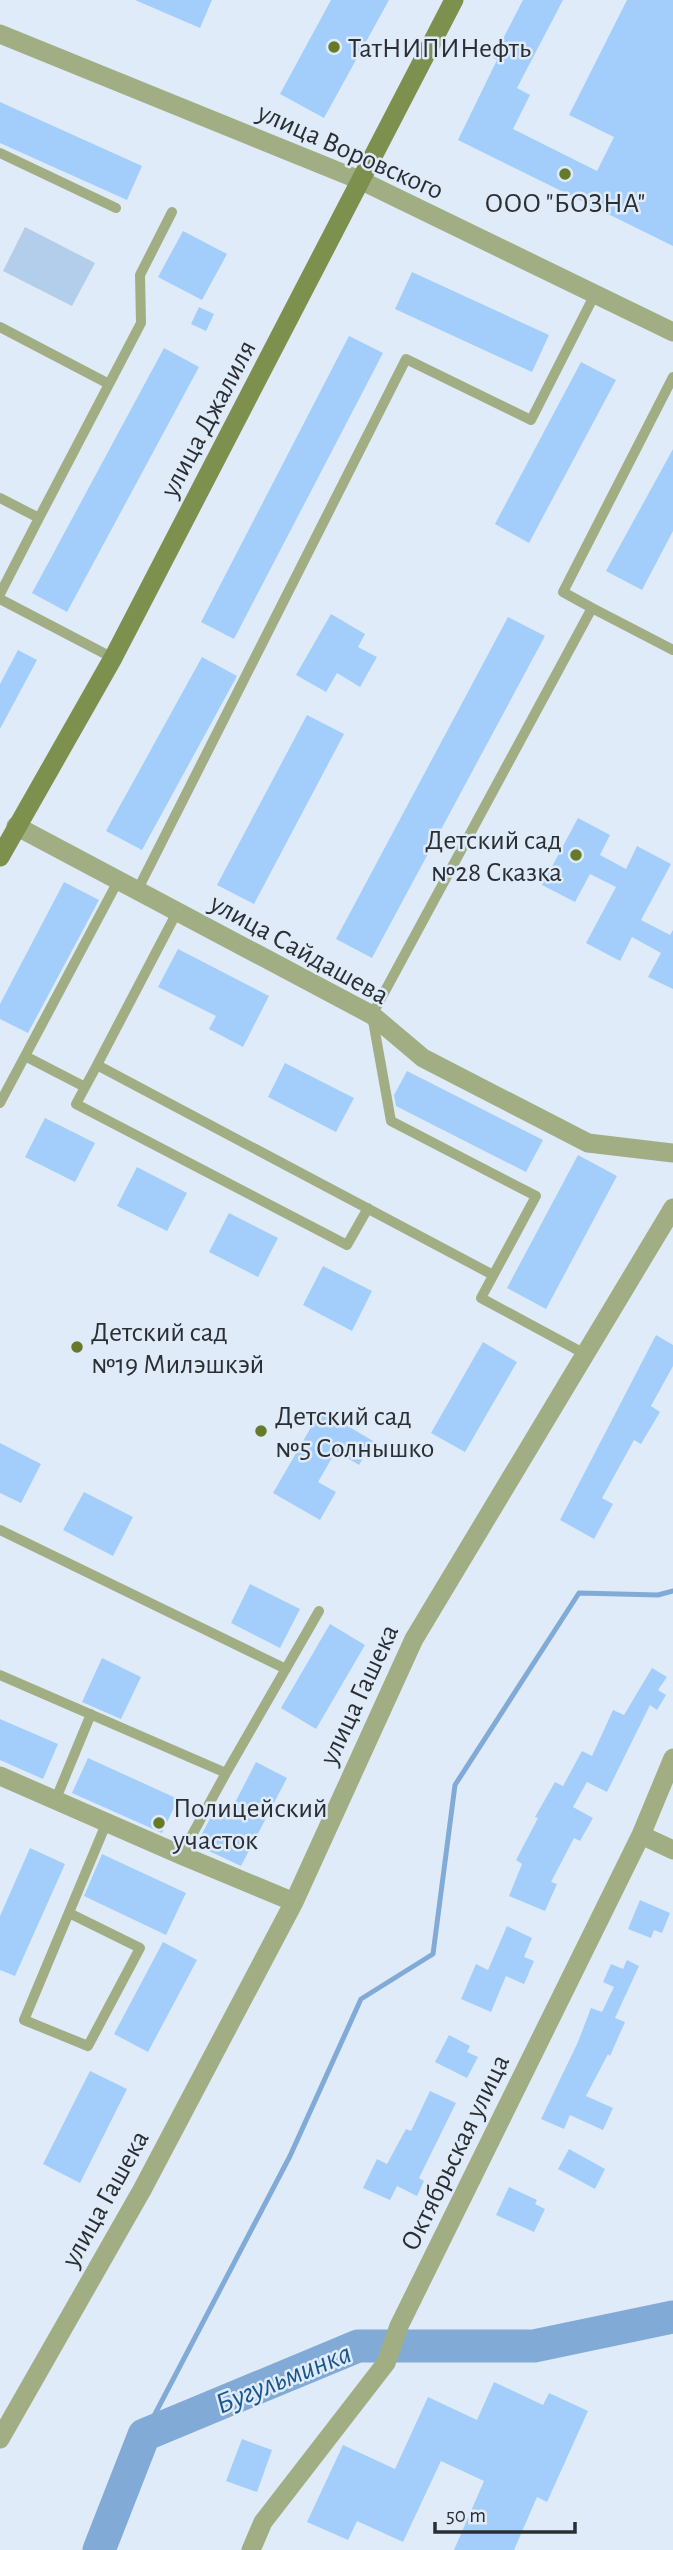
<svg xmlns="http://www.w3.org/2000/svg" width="673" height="2550" font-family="'Alegreya Sans',sans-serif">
<rect width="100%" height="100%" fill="#dfebf8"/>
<path fill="#b2ceea" d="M25 227 95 263 72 306 3 271Z"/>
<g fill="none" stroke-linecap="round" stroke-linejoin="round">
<path stroke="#81abd6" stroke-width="5" d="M144 2435 290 2156 361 1999 433 1954 455 1785 579 1593 658 1595 673 1591"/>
<path stroke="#81abd6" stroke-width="33" d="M99 2550 144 2435 358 2346H534L673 2317"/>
</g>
<path fill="#a3cefb" d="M135 0H212L200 28Z
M331 0H389L324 118 280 94Z
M523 0H563L517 88 530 95 513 129 597 171 614 137 569 115 627 0H673V246L458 140 497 60 493 58Z
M0 102 142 166 127 200 0 143Z
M183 231 227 254 202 300 158 277Z
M412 272 549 335 532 372 395 309Z
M199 307 214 314 206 331 191 324Z
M349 336 383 353 234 639 201 622Z
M164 348 199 367 67 612 32 593Z
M581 362 616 380 529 543 495 524Z
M673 449V531L642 590 606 571Z
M331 614 365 634 358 647 377 657 360 687 337 673 326 692 296 675Z
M508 617 545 636 372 958 336 939Z
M18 650 37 660 0 729V684Z
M202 657 237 676 142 850 106 831Z
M307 715 344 734 254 904 217 885Z
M578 818 610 835 600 855 626 869 637 846 671 864 641 920 670 935 673 930V989L648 977 661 953 632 937 620 961 586 943 616 887 590 874 575 902 542 885Z
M64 882 99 900 28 1033 0 1019V1004Z
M178 949 269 996 243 1047 209 1029 216 1016 158 987Z
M285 1063 354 1098 336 1132 268 1097Z
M407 1071 543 1140 526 1172 396 1106 394 1095Z
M45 1118 95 1143 75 1182 25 1157Z
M578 1155 617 1176 546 1309 507 1288Z
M137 1167 187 1193 167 1231 117 1206Z
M229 1213 278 1238 258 1277 209 1252Z
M323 1266 372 1291 352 1331 303 1305Z
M656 1335 673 1345V1366L651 1406 660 1412 641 1444 634 1440 602 1498 613 1504 594 1539 560 1520Z
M483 1342 517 1362 465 1452 431 1433Z
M321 1410 373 1441 359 1465 336 1451 318 1482 336 1492 320 1520 273 1493Z
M0 1443 41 1464 21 1503 0 1493Z
M84 1492 133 1517 113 1556 63 1530Z
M250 1584 300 1609 280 1648 231 1623Z
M330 1624 365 1645 316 1729 281 1708Z
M102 1658 141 1677 121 1719 82 1702Z
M652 1668 667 1677 658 1690 666 1695 657 1710 650 1705 607 1792 587 1782 573 1807 593 1818 580 1841 574 1838 551 1882 557 1884 545 1911 509 1896 522 1864 516 1860 538 1818 535 1817 555 1782 563 1786 582 1751 592 1756 613 1710 624 1715Z
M0 1719 58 1744 43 1779 0 1760Z
M88 1758 178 1799 162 1833 72 1793Z
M256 1762 287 1778 241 1866 196 1845 214 1811 227 1818Z
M30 1848 65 1864 15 1976 0 1970V1916Z
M102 1854 186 1893 166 1935 84 1896Z
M640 1900 670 1913 662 1933 654 1930 651 1938 628 1929Z
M507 1926 532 1938 524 1957 534 1961 524 1984 506 1976 491 2012 461 1999 476 1964 488 1970Z
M163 1942 197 1960 148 2052 114 2034Z
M627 1960 639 1966 615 2018 625 2022 610 2056 608 2054 586 2096 613 2108 603 2130 570 2115 564 2129 541 2119 578 2042 591 2008 602 2012 614 1987 603 1982 611 1964 623 1969Z
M449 2035 470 2046 467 2052 478 2057 467 2078 435 2062Z
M90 2071 127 2089 80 2183 43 2164Z
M430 2091 456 2103 419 2178 424 2181 417 2196 397 2186 390 2200 363 2188 377 2159 387 2164 406 2129 411 2131Z
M569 2149 605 2169 595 2189 558 2169Z
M509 2187 537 2200 535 2204 545 2209 534 2232 496 2215Z
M494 2382 543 2405 549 2393 588 2411 547 2502 537 2497 514 2550H454L484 2481 441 2461 403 2542 357 2521 348 2540 307 2522 343 2445 395 2469 428 2397 477 2420Z
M242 2439 272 2450 257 2492 226 2481Z"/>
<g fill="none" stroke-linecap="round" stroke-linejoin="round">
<path stroke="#a1ae83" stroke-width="10" d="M0 153 116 208
M0 327 109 384
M0 498 39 518 141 323 140 275 172 212
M0 594 39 518
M0 599 113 658
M592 608 563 592 673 377
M137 891 406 359 531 420 595 294
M177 912 97 1065 493 1275
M97 1065 76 1104 347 1245 368 1208
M85 1087 25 1056 118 881
M0 1103 25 1056
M585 1354 481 1298 536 1196 391 1121 372 1015 592 608 673 650
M0 1530 286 1669
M0 1675 226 1773 319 1611
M55 1801 91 1714
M181 1855 226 1773
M69 1913 140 1948 88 2046 24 2020 106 1824"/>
<path stroke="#a1ae83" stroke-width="19" d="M16 826 372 1015 423 1058 588 1143 673 1153
M0 1776 181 1855 294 1902
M641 1835 673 1850
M0 2439 142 2190 294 1902 414 1639 673 1208
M251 2550 263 2522 386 2363 399 2326 641 1835 673 1758"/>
<path stroke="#a1ae83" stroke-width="19" d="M0 34 362 181 673 332"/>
<path stroke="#7e904e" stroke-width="19" d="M0 857 113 658 454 0"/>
</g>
<g fill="#667a2a" stroke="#dfebf8" stroke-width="2.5">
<circle cx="334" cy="47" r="7"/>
<circle cx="565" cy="174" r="7"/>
<circle cx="576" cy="855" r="7"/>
<circle cx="77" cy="1347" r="7"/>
<circle cx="261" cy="1431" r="7"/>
<circle cx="159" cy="1823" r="7"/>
</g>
<g text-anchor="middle" stroke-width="5" stroke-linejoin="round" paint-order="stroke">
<g font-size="28" fill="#2b2f34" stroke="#dfebf8" text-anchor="start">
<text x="348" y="57">ТатНИПИНефть</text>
<text x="565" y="212" text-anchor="middle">ООО "БОЗНА"</text>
<text x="562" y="849" text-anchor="end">Детский сад<tspan x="562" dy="32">№28 Сказка</tspan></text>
<text x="91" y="1341">Детский сад<tspan x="91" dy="32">№19 Милэшкэй</tspan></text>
<text x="275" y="1425">Детский сад<tspan x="275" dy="32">№5 Солнышко</tspan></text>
<text x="173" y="1817">Полицейский<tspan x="173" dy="32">участок</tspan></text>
</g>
<g font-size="28" fill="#2b2f34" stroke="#dfebf8">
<text transform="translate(351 150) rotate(24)" y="10">улица Воровского</text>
<text transform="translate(207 418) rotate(-62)" y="10">улица Джалиля</text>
<text transform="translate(300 948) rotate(29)" y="10">улица Сайдашева</text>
<text transform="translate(358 1694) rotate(-65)" y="10">улица Гашека</text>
<text transform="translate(454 2152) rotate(-64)" y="10">Октябрьская улица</text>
<text transform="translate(104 2198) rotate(-61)" y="10">улица Гашека</text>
</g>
<g font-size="30" font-style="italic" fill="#18568c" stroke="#dfebf8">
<text transform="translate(283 2378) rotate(-22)" y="10">Бугульминка</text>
</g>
</g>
<path d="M435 2522v10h140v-10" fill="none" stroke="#2b2f34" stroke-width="3.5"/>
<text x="446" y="2522" font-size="21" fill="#2b2f34" stroke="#dfebf8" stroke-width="5" paint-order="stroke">50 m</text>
</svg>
